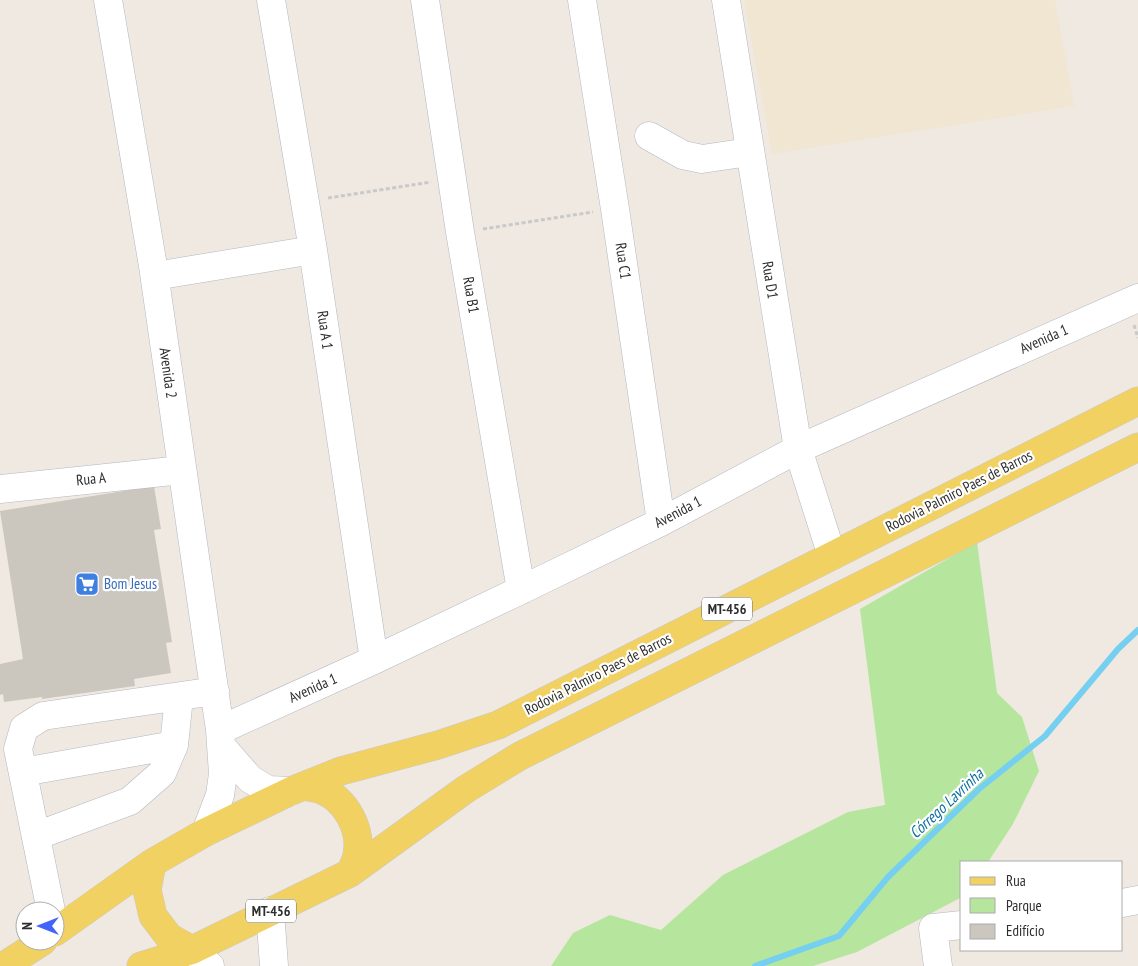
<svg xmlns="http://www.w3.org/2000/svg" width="1138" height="966" font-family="'PT Sans Narrow',sans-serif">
<rect width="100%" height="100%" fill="#efe9e1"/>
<path fill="#f0e6d1" d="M744 0H1055L1074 106 772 154Z"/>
<path fill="#b6e59e" d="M977 542 997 693 1022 717 1039 771 1013 824 988 862H962V897L857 952 813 966H551L573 933 610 915 661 930 723 875 848 812 885 805 860 609Z"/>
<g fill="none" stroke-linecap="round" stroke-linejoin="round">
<path stroke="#75cff0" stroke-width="6" d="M755 966 839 936 888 877 979 789 1045 736 1118 649 1138 630"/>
</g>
<path fill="#cbc7bf" d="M154 486 161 529 154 530 172 642 166 643 171 673 134 679 135 686 42 699V697L4 702 3 694 0 695V664L23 659 0 511Z"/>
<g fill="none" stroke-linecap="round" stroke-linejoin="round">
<g stroke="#b4b7c1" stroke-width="29">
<path id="minor" d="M108 0 153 266 220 730 223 774 220 795 206 832
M271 0 313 250 374 660
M425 0 460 232 521 590
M582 0 615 209 661 522
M726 0 798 449 832 556
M649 136 683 155 702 159 749 152
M155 276 313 250
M0 489 182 470
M220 730 374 660 521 590 661 522 798 449 1138 298
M222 747 250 779 268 790 291 791
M23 772 174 745
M36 836 130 801 162 773 174 745 179 697
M1122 903 1138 900
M51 911 18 749 24 728 43 716 215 691
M270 911 274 966
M192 950 210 966
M938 966 933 928 962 925"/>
</g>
<g stroke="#c9c9c9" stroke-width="29">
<path id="major" d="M303 786C309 787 316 788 322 790 346 800 362 829 357 855 356 861 353 867 350 873
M152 863 147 890 153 916 169 937 192 950
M55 932 152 863 206 832 291 791 341 771 438 745 498 725 1138 401
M4 966 43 941
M141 966 192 950 350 873 466 789 520 756 1138 447"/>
</g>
<path stroke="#c9c9c9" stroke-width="3" stroke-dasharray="4 2.5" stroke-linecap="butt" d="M328 198 431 182
M483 229 593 212
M1134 325 1138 338"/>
<use href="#minor" stroke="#fff" stroke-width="28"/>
<use href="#major" stroke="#f2d163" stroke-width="28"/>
</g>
<defs>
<g id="supermarket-square" transform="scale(1.25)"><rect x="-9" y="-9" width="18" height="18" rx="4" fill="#3f7fe0" stroke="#fff"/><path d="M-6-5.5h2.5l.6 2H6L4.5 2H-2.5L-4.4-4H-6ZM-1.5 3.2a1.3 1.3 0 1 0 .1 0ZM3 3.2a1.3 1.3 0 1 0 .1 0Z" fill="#fff"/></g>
</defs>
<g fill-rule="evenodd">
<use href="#supermarket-square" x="87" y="584"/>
</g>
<g text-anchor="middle" stroke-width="4.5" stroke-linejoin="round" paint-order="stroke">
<g fill="#fff" stroke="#6d6d6d" stroke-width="1">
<rect x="702" y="597.5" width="50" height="23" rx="4"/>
<rect x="246" y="899.5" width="50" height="23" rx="4"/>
</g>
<g font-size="14" font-weight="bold" fill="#2e2e2e">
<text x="727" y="614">MT-456</text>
<text x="271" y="916">MT-456</text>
</g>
<g font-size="15" fill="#2e2e2e" stroke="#fff">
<text transform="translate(623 261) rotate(82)" y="5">Rua C1</text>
<text transform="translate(770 280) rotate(81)" y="5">Rua D1</text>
<text transform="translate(471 295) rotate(80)" y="5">Rua B1</text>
<text transform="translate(325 330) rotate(82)" y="5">Rua A 1</text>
<text transform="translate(1044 339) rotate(-24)" y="5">Avenida 1</text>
<text transform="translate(168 373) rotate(82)" y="5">Avenida 2</text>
<text transform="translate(91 479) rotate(-6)" y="5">Rua A</text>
<text transform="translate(959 491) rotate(-27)" y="5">Rodovia Palmiro Paes de Barros</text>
<text transform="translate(678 512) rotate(-28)" y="5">Avenida 1</text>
<text transform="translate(598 674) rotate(-27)" y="5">Rodovia Palmiro Paes de Barros</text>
<text transform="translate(313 688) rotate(-24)" y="5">Avenida 1</text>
</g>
<g font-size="15" fill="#366cbe" stroke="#fff" text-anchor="start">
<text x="104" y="589">Bom Jesus</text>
</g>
<g font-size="16" font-style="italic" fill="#0d6fa3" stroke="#fff">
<text transform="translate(946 803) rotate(-43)" y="6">Córrego Lavrinha</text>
</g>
</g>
<rect x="960" y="861" width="162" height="90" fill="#ffffff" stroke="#ababab"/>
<rect x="970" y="877" width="25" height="8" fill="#f2d163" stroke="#ababab"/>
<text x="1006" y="886" font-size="15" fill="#2e2e2e">Rua</text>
<rect x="970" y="898" width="25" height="15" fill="#b6e59e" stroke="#ababab"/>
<text x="1006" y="911" font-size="15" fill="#2e2e2e">Parque</text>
<rect x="970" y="924" width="25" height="15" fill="#cbc7bf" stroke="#ababab"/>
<text x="1006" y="936" font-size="15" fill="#2e2e2e">Edifício</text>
<g transform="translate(40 926) rotate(270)"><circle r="24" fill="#ffffff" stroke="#ababab"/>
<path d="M0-4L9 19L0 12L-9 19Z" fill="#4264fb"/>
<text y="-8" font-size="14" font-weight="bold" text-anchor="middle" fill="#2e2e2e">N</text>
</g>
</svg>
